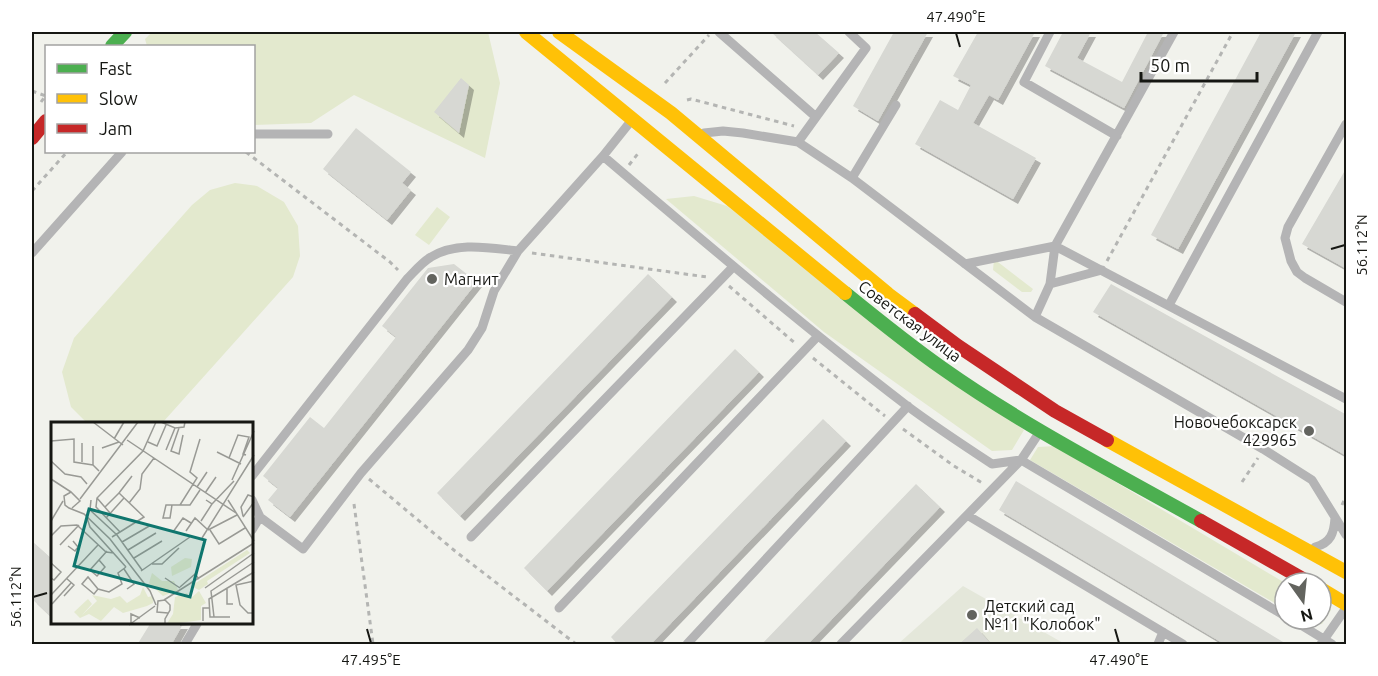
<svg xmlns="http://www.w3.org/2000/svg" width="1378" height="676" font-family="Ubuntu,sans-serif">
<defs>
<filter id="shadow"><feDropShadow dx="5" dy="5" stdDeviation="0" flood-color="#0004"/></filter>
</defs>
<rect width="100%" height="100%" fill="#f1f2ec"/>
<path fill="#e4e7da" d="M963 586 1065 644H898Z"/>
<path fill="#e3e9ce" d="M152 32H488L500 83 485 158 354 95 311 123 254 125V46H147L145 39Z
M235 183 257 186 284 202 298 226 300 256 293 277 164 421 159 424H88L71 407 62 372 74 338 192 205 210 190Z
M694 196 727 206 1024 430 1012 450 992 451 824 332 666 199Z
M437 207 450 217 429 245 415 235Z
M994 259 1033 289 1031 292H1022L993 270Z
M1055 446 1285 583V609L1030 460 1038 447Z
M1321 596 1331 610 1322 624 1313 625 1302 619H1321Z"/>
<path fill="#d7d8d3" filter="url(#shadow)" d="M771 32H815L839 53 818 75Z
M894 32H928L878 121 853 106Z
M978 32H1035L998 100 989 95 973 123 1036 158 1013 199 915 144 940 100 958 110 971 85 953 76Z
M1063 32H1091L1077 58 1122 82 1148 32H1164L1124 108 1045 66Z
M1261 32H1296L1178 249 1151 235Z
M461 78 469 85 459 133 434 112Z
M356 128 411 172 402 183 411 190 387 220 323 169Z
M1347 167V269L1302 244Z
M454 264 477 282 290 517 268 500 278 488 263 476 310 417 324 428 396 337 382 326 428 268Z
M648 274 672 297 460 516 437 493Z
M1111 284 1347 415V456L1093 312Z
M735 349 759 372 547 591 524 568Z
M823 419 846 441 650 645H618L611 637Z
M1016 481 1288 645H1226L999 510Z
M916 484 940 507 807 645H761Z
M32 541 52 559V618L32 599Z
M150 624H183L171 645H137Z
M977 628 992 645H958Z"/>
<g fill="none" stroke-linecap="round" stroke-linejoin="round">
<path stroke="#b4b5b3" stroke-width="3" stroke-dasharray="4.5 4.5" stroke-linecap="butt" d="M665 83 709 35
M32 91 46 96
M687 100 691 99 794 126
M41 102 46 95
M246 152 390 262 398 270
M629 165 640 151
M32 191 67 152
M532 253 707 277
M1107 261 1233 32
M729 286 796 344
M813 358 885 416
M903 429 954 466 984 484
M1269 439 1274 430
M369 479 455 551 576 644
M1242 482 1258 458
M354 504 373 644
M1342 505 1346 496"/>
<path stroke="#b4b4b5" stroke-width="9" d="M719 32 816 117
M1050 32 1024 82 1117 136
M1346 124 1288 227 1285 238 1291 261 1297 272 1305 278 1346 302
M704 133 723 131 743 133 798 142 852 178 1035 317 1263 449 1312 480 1346 535
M254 134H328
M798 142 866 48 849 32
M603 156C703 241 802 325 906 405 934 426 963 445 992 464L1021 460 1285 616
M852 178 896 105
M32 253 122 152
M965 264 1055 246 1346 399
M1050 284 1102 270
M1169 305 1318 32
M1035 317 1050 284 1055 246 1174 32
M252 476 407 279C414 272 422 262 431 257 457 241 490 248 518 251
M252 500 260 517
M967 515 1183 644
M252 530 260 517 303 549 361 473 468 350 482 328 494 291 518 251 603 156 631 121
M471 537 733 267
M1315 547C1331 543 1334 533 1335 518
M559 608 818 336
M1291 619 1332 644
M185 644 197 624
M687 644 908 406
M841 644 1021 460 1039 433
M1158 644 1163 632
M1321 644 1346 608"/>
<path stroke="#4caf50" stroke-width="14" d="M112 46 125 32
M845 293C877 319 909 345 942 368 1024 426 1114 472 1201 521"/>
<path stroke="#ffc107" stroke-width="14" d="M526 32 845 293
M559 32 671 113 888 294 915 314
M1107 440 1346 572
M1321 589 1346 604"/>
<path stroke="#c62828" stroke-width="14" d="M32 138 46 121
M915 314 958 346 1055 411 1107 440
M1201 521 1310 583"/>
</g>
<path fill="none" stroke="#161713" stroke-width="2" d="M956 33 960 47M1331 249 1345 245M33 597 47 593M367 629 371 643M1115 629 1119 643"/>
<g fill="#63645f" stroke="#fff" stroke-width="2">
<circle cx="432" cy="279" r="6"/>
<circle cx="1309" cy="431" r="6"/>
<circle cx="972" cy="615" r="6"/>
</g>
<g text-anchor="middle" stroke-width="4.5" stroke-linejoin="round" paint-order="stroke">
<g font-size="16" fill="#161713" stroke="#fff" text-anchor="start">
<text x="444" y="285">Магнит</text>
<text x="1297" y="428" text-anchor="end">Новочебоксарск<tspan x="1297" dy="18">429965</tspan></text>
<text x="984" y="612">Детский сад<tspan x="984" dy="18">№11 "Колобок"</tspan></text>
</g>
<g font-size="16" fill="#161713" stroke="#fff">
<text transform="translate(910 321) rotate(37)" y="6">Советская улица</text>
</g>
</g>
<g transform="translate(51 422)">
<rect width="202" height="202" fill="#f1f2ec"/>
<path d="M196 128 199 131 156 159 157 162 148 168 140 164ZM134 136 141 137 140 145 121 154 120 145ZM101 151 111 159H123L127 168 112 174 98 161ZM92 165 97 175 102 174V181L96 184 72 191 63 185 50 199 38 192 29 196 23 190 37 177 41 182 31 193 46 179 41 173 60 177 69 174 76 181 89 173ZM148 169 155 181 150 184V198L115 203 122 192 124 175 136 171 139 177Z" fill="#e3e9ce"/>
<path fill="none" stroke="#999a95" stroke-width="1.5" d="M42 0 72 23M110 0 124 6 133 5 134 0M128 6 120 29 128 32 132 13M63 17 73 0M76 18 185 91M0 19 23 17V40L42 43M97 20 106 24 115 3M31 21V40M42 24V43L48 49M51 26 68 20M115 28 124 6M166 30 190 42M178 36 187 13 198 15 192 32 195 33M0 39 14 52 30 55 36 62M0 57 20 70M181 58 203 9M146 65 156 50M154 71 165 55M46 76 59 91M29 77 87 0M40 78 39 88 66 113 91 148M177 78 203 119M78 81 89 67 91 52 103 36M161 82 183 59M121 83H115L112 96H119L121 83H139L149 68M129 83 146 56 139 50 149 17M54 85 68 71M21 86 29 79 20 70 13 74 14 83 18 86 33 92 59 117 99 169 105 183M192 94 190 85 197 73 203 75M192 95 203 80M36 96 39 105 75 145M55 96 73 76M0 99 12 79M150 99 161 82 155 78M157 108 186 93M159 108 168 122 194 106M135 109 144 96 157 108M69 110 45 85 46 76 92 29 105 0M122 110 132 96 140 101M0 114 10 104 26 103 55 130 63 131M61 115 93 95 68 71 81 54M151 116 203 33M71 120 100 103M9 123 28 103M17 124 24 129 27 125 22 119M77 128 105 111M83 136 111 119M48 138 54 145 46 154 39 148 56 129M0 141 10 150 3 158 0 156M101 142H111L128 126M73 147 83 162 76 167M90 149 139 115M114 156 129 166M203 159 185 163 189 183 197 191H203M129 165 144 152 148 157M154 166 203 131M47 167 43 172 31 162 37 155 47 167 58 170 71 162 67 151 75 145M176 167V182H182M0 173 47 123M13 174 23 163 15 156M113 178 203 121M1 182 20 161M163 195 160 169 203 140M179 195H159L158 177 203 150M152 199V186H158M80 202V192L89 196M78 203 104 184M114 203V197L119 188V183L114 178 107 179 106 190 117 191M129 203 156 202"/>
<path fill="#0f766e" fill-opacity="0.15" stroke="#0f766e" stroke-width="3" d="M38 87 154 118 139 175 23 144Z"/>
<rect width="202" height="202" fill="none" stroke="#161713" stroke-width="3"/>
</g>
<rect width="1378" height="676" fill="none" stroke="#ffffff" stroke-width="66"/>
<rect x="45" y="45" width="210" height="108" fill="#ffffff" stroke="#a2a2a1" stroke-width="1.5"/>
<rect x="57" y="64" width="30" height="9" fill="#4caf50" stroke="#a2a2a1" stroke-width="1.5"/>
<text x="99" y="75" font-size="18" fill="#161713">Fast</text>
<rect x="57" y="94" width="30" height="9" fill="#ffc107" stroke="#a2a2a1" stroke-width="1.5"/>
<text x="99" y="105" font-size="18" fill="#161713">Slow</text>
<rect x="57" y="124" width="30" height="9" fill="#c62828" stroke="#a2a2a1" stroke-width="1.5"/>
<text x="99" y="135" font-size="18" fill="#161713">Jam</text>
<g transform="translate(1303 601) rotate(165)"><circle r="28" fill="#ffffff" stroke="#a2a2a1" stroke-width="1.5"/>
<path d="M0-4.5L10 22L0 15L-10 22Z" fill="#63645f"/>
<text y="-9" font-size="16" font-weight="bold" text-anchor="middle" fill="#161713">N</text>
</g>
<path d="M1141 72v9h116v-9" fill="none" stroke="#161713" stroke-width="3"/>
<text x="1150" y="72" font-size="18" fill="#161713" stroke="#ffffff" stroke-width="4.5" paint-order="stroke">50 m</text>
<rect x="33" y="33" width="1312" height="610" fill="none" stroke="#161713" stroke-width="2"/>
<g font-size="15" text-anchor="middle" fill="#161713">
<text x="956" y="22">47.490°E</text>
<text transform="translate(1362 245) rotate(-90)" y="5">56.112°N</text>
<text transform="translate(16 597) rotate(-90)" y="5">56.112°N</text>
<text x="371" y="665">47.495°E</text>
<text x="1119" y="665">47.490°E</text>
</g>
</svg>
